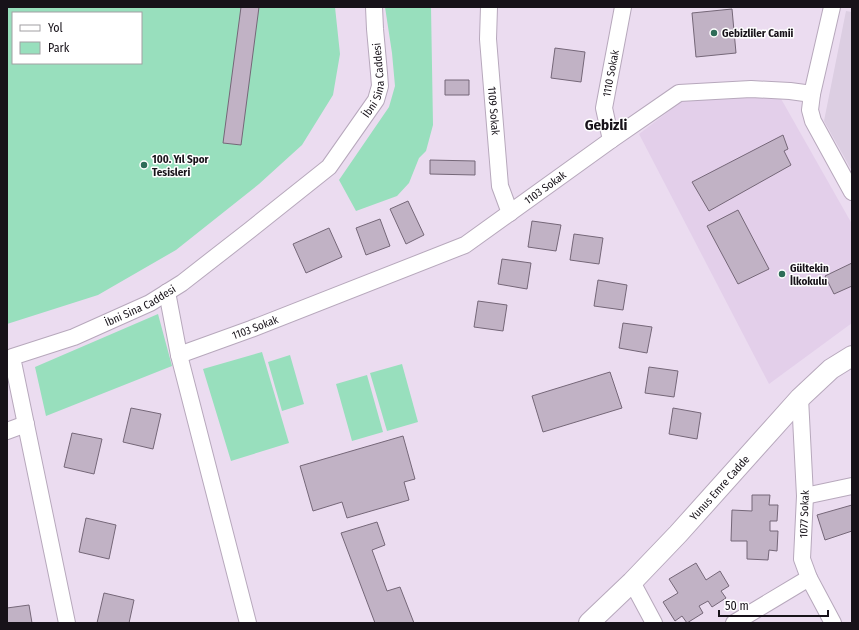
<svg xmlns="http://www.w3.org/2000/svg" width="859" height="630" font-family="'Fira Sans Condensed',sans-serif">
<rect width="100%" height="100%" fill="#ebdcf0"/>
<path fill="#e3cfea" d="M751 95 780 97 852 224V323L769 384 639 134 682 101Z"/>
<path fill="#dccee2" d="M846 11 852 12V171L824 121Z"/>
<path fill="#98dfbd" fill-rule="evenodd" d="M7 7H335L340 54 333 95 302 145 259 184 176 250 98 295 7 324ZM13 13H141V63H13Z
M385 7H431L433 125 426 151 419 158 409 183 397 196 356 211 339 180 389 107 395 86 392 53Z
M158 314 172 366 46 416 35 367Z
M262 352 289 443 231 461 203 369Z
M290 355 304 404 282 411 268 362Z
M402 364 418 422 387 431 370 373Z
M367 375 383 432 352 441 336 384Z"/>
<path fill="#c1b2c5" stroke="#756778" d="M241 7H259L241 145 223 143Z
M732 9 736 53 696 57 692 13Z
M555 48 585 52 581 82 551 78Z
M445 80H469V95H445Z
M783 135 788 149 784 151 791 165 709 211 692 182Z
M430 160 475 161V175L430 174Z
M408 201 424 235 406 244 390 209Z
M738 210 769 269 738 284 707 226Z
M380 219 390 246 366 255 356 228Z
M532 221 561 225 556 251 528 247Z
M329 228 342 257 306 273 293 244Z
M574 234 603 238 599 264 570 260Z
M502 259 531 263 527 289 498 284Z
M852 263V286L834 294 825 276Z
M598 280 627 285 623 310 594 306Z
M478 301 507 305 503 331 474 327Z
M623 323 652 327 647 353 619 348Z
M649 367 678 371 674 397 645 393Z
M610 372 622 408 543 432 532 396Z
M131 408 161 414 153 449 123 442Z
M673 408 701 413 697 439 669 434Z
M72 433 102 439 94 474 64 467Z
M403 436 415 479 404 482 409 500 347 518 342 502 313 511 300 466Z
M752 495H770L769 505H778L777 521H770V531H778L777 551 769 550 768 560 747 559V541H731L732 510 752 511Z
M852 505V531L825 540 817 515Z
M86 518 116 525 109 559 79 552Z
M377 522 385 545 372 550 387 591 400 587 414 623H375L341 533Z
M696 563 706 580 720 571 729 586 721 591 726 598 712 607 708 601 699 606 703 613 687 623 682 616 675 621 663 602 678 593 669 579Z
M104 593 134 600 129 623H97Z
M29 605 32 623H7V608Z"/>
<g fill="none" stroke-linecap="round" stroke-linejoin="round">
<g stroke="#b7a8bc" stroke-width="18">
<g id="minor">
<path id="s1" d="M489 7 488 39 500 186 510 213"/>
<path d="M812 94 832 7"/>
<path id="s2" d="M611 140 604 108 623 7"/>
<path d="M167 292 179 355 248 623"/>
<path id="s3" d="M179 355 251 329 465 245 611 140 679 93 751 89 790 91 812 94 810 110 813 121 852 192"/>
<path d="M800 398 805 496 802 559 809 578 833 623"/>
<path d="M7 431 26 424"/>
<path d="M805 496 852 486"/>
<path d="M632 582 654 623"/>
<path id="s4" d="M67 623 12 357 74 337 150 303 182 283 250 230 329 167 376 100 380 86 379 73 375 29 374 7"/>
<path d="M734 623 809 578"/>
</g>
</g>
<g stroke="#b7a8bc" stroke-width="22">
<g id="tertiary">
<path id="s5" d="M589 623 632 582 678 534 800 398 831 369 852 356"/>
</g>
</g>
<use href="#minor" stroke="#fff" stroke-width="16"/>
<use href="#tertiary" stroke="#fff" stroke-width="20"/>
</g>
<g fill="#2e6c58" stroke="#fff" stroke-width="1.5">
<circle cx="714" cy="33" r="4"/>
<circle cx="144" cy="165" r="4"/>
<circle cx="782" cy="274" r="4"/>
</g>
<g text-anchor="middle" stroke-width="3" stroke-linejoin="round" paint-order="stroke">
<g font-size="11" font-weight="bold" fill="#171219" stroke="#fff" text-anchor="start">
<text x="722" y="37">Gebizliler Camii</text>
<text x="152" y="163">100. Yıl Spor<tspan x="152" dy="13">Tesisleri</tspan></text>
<text x="790" y="272">Gültekin<tspan x="790" dy="13">İlkokulu</tspan></text>
</g>
<g font-size="11" fill="#171219" stroke="#fff">
<text dy="4" stroke="none"><textPath href="#s2" startOffset="68">1110 Sokak</textPath></text>
<text dy="4" stroke="none"><textPath href="#s4" startOffset="746">İbni Sina Caddesi</textPath></text>
<text dy="4" stroke="none"><textPath href="#s1" startOffset="104">1109 Sokak</textPath></text>
<text dy="4" stroke="none"><textPath href="#s3" startOffset="405">1103 Sokak</textPath></text>
<text dy="4" stroke="none"><textPath href="#s4" startOffset="410">İbni Sina Caddesi</textPath></text>
<text dy="4" stroke="none"><textPath href="#s3" startOffset="81">1103 Sokak</textPath></text>
<text dy="4" stroke="none"><textPath href="#s5" startOffset="188">Yunus Emre Cadde</textPath></text>
<text transform="translate(804 514) rotate(-88)" y="4">1077 Sokak</text>
</g>
<g font-size="15" font-weight="bold" fill="#171219" stroke="#fff">
<text x="606" y="130">Gebizli</text>
</g>
</g>
<rect width="859" height="630" fill="none" stroke="#171219" stroke-width="16"/>
<rect x="12" y="12" width="130" height="52" fill="#ffffff" stroke="#a2a0a3"/>
<rect x="20" y="25" width="20" height="6" fill="#ffffff" stroke="#a2a0a3"/>
<text x="48" y="32" font-size="12" fill="#171219">Yol</text>
<rect x="20" y="42" width="20" height="12" fill="#98dfbd" stroke="#a2a0a3"/>
<text x="48" y="52" font-size="12" fill="#171219">Park</text>
<path d="M719 610v6h109v-6" fill="none" stroke="#171219" stroke-width="2"/>
<text x="725" y="610" font-size="12" fill="#171219" stroke="#ffffff" stroke-width="3" paint-order="stroke">50 m</text>
</svg>
